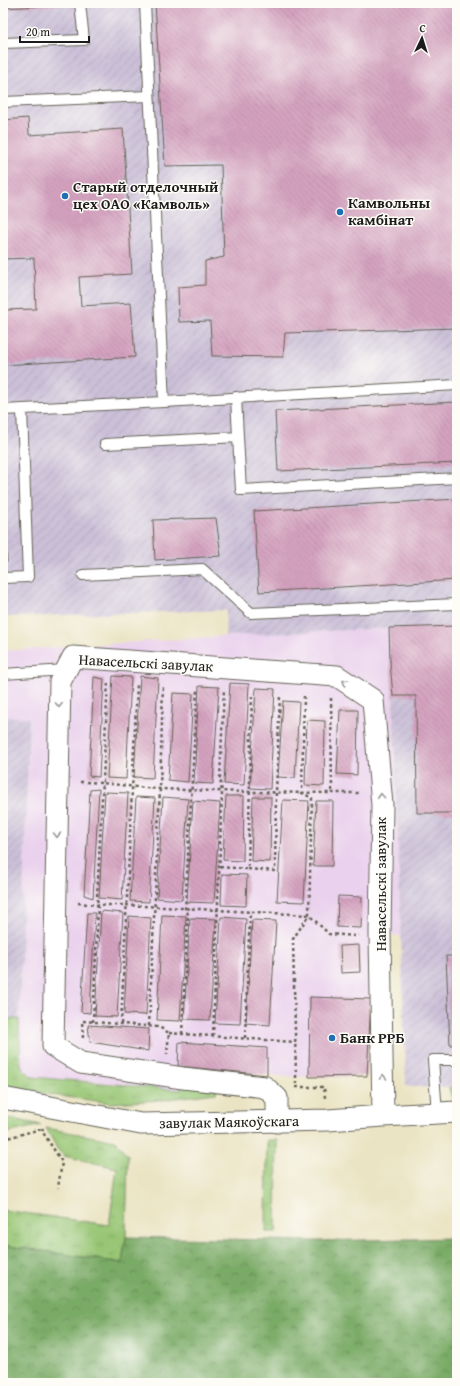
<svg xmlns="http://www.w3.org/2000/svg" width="460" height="1386" font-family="'Gentium Book Plus',serif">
<defs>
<pattern id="industrial-furrows" width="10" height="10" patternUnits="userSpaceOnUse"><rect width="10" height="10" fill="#cabfd7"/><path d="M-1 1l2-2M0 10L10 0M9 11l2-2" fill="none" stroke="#ada4b8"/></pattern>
<pattern id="grass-tufts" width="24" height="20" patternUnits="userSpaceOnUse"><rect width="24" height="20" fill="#98c675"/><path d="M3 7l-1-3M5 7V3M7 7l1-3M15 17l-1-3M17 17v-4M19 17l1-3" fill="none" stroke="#82aa65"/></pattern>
<pattern id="forest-crowns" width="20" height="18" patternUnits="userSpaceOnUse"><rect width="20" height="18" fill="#7aab66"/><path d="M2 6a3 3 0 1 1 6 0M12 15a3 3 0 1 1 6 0" fill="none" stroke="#638a53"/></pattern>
<pattern id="building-back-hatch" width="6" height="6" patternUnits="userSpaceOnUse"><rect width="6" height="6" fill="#d4a2bf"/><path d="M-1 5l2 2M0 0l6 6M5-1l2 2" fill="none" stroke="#b58ba4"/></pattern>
</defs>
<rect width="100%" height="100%" fill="#fdfcf7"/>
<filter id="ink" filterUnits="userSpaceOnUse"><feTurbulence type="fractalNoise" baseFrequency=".025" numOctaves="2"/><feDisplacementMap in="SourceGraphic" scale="8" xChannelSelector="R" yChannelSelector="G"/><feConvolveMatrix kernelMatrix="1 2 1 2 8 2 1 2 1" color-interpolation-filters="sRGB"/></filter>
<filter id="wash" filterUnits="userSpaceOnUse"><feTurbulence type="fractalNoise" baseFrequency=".012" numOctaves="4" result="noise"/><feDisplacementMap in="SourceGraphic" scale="16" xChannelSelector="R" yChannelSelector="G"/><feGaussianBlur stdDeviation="0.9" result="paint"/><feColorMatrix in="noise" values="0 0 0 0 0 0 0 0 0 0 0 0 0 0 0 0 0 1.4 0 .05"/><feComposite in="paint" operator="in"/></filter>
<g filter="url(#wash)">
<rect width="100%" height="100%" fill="#ebe4c4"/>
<path fill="#ead1ed" d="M389 628 390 662 393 696 401 936 380 933 373 934 367 1076 296 1077 267 1075 179 1066 183 1078 182 1090 101 1082 32 1077 21 1066 19 1019 29 719 3 716V651L225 636Z"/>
<path fill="url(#industrial-furrows)" d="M3 3H457V1087L435 1088 406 1086 393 696 390 662 389 628 225 636 226 610 3 617Z
M3 716 29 718 19 1019H3Z"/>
<path fill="url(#grass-tufts)" stroke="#5a7148" d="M3 1019H19L21 1066 32 1077 181 1090 182 1082 217 1086 216 1093 161 1100 112 1103 59 1096 3 1086Z
M457 1087V1100L452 1099 449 1088Z
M3 1117 41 1125 3 1134Z
M46 1128 116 1141 128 1156 126 1237 122 1263 3 1245V1210L109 1225 117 1168 64 1156 58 1150Z
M267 1140H277L276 1232H266Z"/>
<path fill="url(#forest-crowns)" stroke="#4b6441" d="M126 1237 314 1241 457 1238V1383H3V1245L122 1263Z"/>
<g id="blocks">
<path fill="url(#building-back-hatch)" d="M3 3H62V5L3 8Z
M155 3H457V328L285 333 283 357 212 356 210 321 179 322 178 287 205 285V261L224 257 221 165 165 166Z
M28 118 29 135 123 129 132 274 79 277 81 306 131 303 135 357 3 365V310L36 309 34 258 3 259V120Z
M457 402V463L278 471 275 411Z
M3 495H4L7 562H3Z
M457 499V580L259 592 254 511Z
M216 518 221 556 155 560 153 520Z
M457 626V813H417L416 696H393L390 662 389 628Z
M113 676 131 677 126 779 107 778Z
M140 676 158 678 153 778 134 777Z
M94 677 104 679 99 777 89 776Z
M230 683 249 684 244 785 224 784Z
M199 686 219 687 213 784 194 783Z
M256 688 275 689 270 789 250 788Z
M173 693 193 694 188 782 168 780Z
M283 701 299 702 295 778 278 777Z
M340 710H358L357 775 337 774Z
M307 720 325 721 324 786 305 785Z
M99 789 93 898 84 895 90 790Z
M105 792 128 793 122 900 99 898Z
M226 796H244L243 861 223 860Z
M136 797 155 798 149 902 130 901Z
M163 797 188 799 182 900 157 898Z
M253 797H271L270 862 251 861Z
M283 800 309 801 304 902 277 901Z
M193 801 220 803 214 903 187 902Z
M316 801H333L332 866H313Z
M222 874 247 875 246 906 221 905Z
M338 896 362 897 361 928 337 927Z
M101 911 123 913 117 1017 95 1016Z
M87 913H95L90 1013 81 1012Z
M162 915 186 916 180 1021 157 1020Z
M129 916 151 918 146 1015 124 1014Z
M221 917 246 919 240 1024 215 1023Z
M190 918 216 919 210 1020 184 1019Z
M252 920 276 921 270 1025 246 1023Z
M359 945 360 972 341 973 340 946Z
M446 956H457V1044L450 1045Z
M310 997 371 999 367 1076 309 1077Z
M88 1025 149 1029 148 1051 90 1042Z
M179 1042 267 1048V1075L178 1066Z"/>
</g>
</g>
<g filter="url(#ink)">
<use href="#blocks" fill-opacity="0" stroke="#646257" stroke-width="1"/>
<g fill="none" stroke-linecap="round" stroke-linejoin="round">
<g stroke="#646257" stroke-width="12">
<path id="service" d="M3 43 84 40 80 3
M3 102 149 96
M236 397 238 437
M164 402 457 385
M3 410 164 402 145 3
M105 444 238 437 241 490 457 478
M83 575 202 569 251 613 457 604
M3 578 28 577 22 409
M3 674 66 670
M437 1113 433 1060H457"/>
</g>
<g stroke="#646257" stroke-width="23">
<path id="minor" d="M3 1098 141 1124 328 1120 383 1116 457 1112
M277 1122V1098L265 1087 183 1078 81 1063 53 1046 60 682 73 657 337 676 373 700 382 805 380 933 383 1116"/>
</g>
<path stroke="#646257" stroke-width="2.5" stroke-dasharray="3 3" stroke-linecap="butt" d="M304 696 302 793 312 798 309 915 293 939 296 1077V1087H324L325 1098
M331 698 332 793
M80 782C108 782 134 788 162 789 227 792 293 793 359 793
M220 867 248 869 252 693
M248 869 275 871 276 793 280 695
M78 903 98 905H126L309 915 329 934 355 936 359 935
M93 1022 98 905 97 898 108 681
M121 1024 137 684
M149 1026 160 789 163 685
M169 1033 294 1042
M182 1034 188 914 185 911 197 689
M213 1036 222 793 220 778 224 689
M83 1038 82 1021 159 1027 169 1033 167 1054
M245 1038 250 912
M43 1128 42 1131 62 1162 58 1188
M3 1139 41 1129"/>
<use href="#service" stroke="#fff" stroke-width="10"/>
<use href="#minor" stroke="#fff" stroke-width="21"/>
</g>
<defs><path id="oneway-chevron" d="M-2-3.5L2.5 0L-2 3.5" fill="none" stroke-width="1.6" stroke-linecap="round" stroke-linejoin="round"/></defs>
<g stroke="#999">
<use href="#oneway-chevron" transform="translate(345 682) rotate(-147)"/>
<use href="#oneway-chevron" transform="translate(59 705) rotate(91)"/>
<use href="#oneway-chevron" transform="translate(381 796) rotate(-94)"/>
<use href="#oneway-chevron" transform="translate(57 835) rotate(91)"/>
<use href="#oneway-chevron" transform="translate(383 1077) rotate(-91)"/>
</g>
</g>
<g fill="#1f6fb2" stroke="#fdfcf7" stroke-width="1.5">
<circle cx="65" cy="196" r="4"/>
<circle cx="340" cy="212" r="4"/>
<circle cx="332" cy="1038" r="4"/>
</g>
<g text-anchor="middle" stroke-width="3" stroke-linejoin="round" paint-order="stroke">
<g font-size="15" font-weight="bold" fill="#1c1c1c" stroke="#fdfcf7" text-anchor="start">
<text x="73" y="192">Старый отделочный<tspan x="73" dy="17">цех ОАО «Камволь»</tspan></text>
<text x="348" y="208">Камвольны<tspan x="348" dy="17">камбінат</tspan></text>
<text x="340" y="1043">Банк РРБ</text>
</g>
<g font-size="15" fill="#1c1c1c" stroke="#fdfcf7">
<text transform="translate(146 663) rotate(3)" y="5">Навасельскі завулак</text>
<text transform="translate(381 884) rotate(-90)" y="5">Навасельскі завулак</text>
<text transform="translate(229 1122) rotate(-1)" y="5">завулак Маякоўскага</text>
</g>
</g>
<rect width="460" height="1386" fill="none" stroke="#fdfcf7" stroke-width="16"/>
<g transform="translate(422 38) rotate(4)" stroke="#fdfcf7" stroke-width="3" paint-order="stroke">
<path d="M0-3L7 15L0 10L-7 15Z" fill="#1c1c1c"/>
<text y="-6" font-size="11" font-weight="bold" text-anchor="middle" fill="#1c1c1c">С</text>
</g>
<path d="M20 36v6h69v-6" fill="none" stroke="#1c1c1c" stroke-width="2"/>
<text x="26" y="36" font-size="12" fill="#1c1c1c" stroke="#fdfcf7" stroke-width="3" paint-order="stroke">20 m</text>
</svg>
